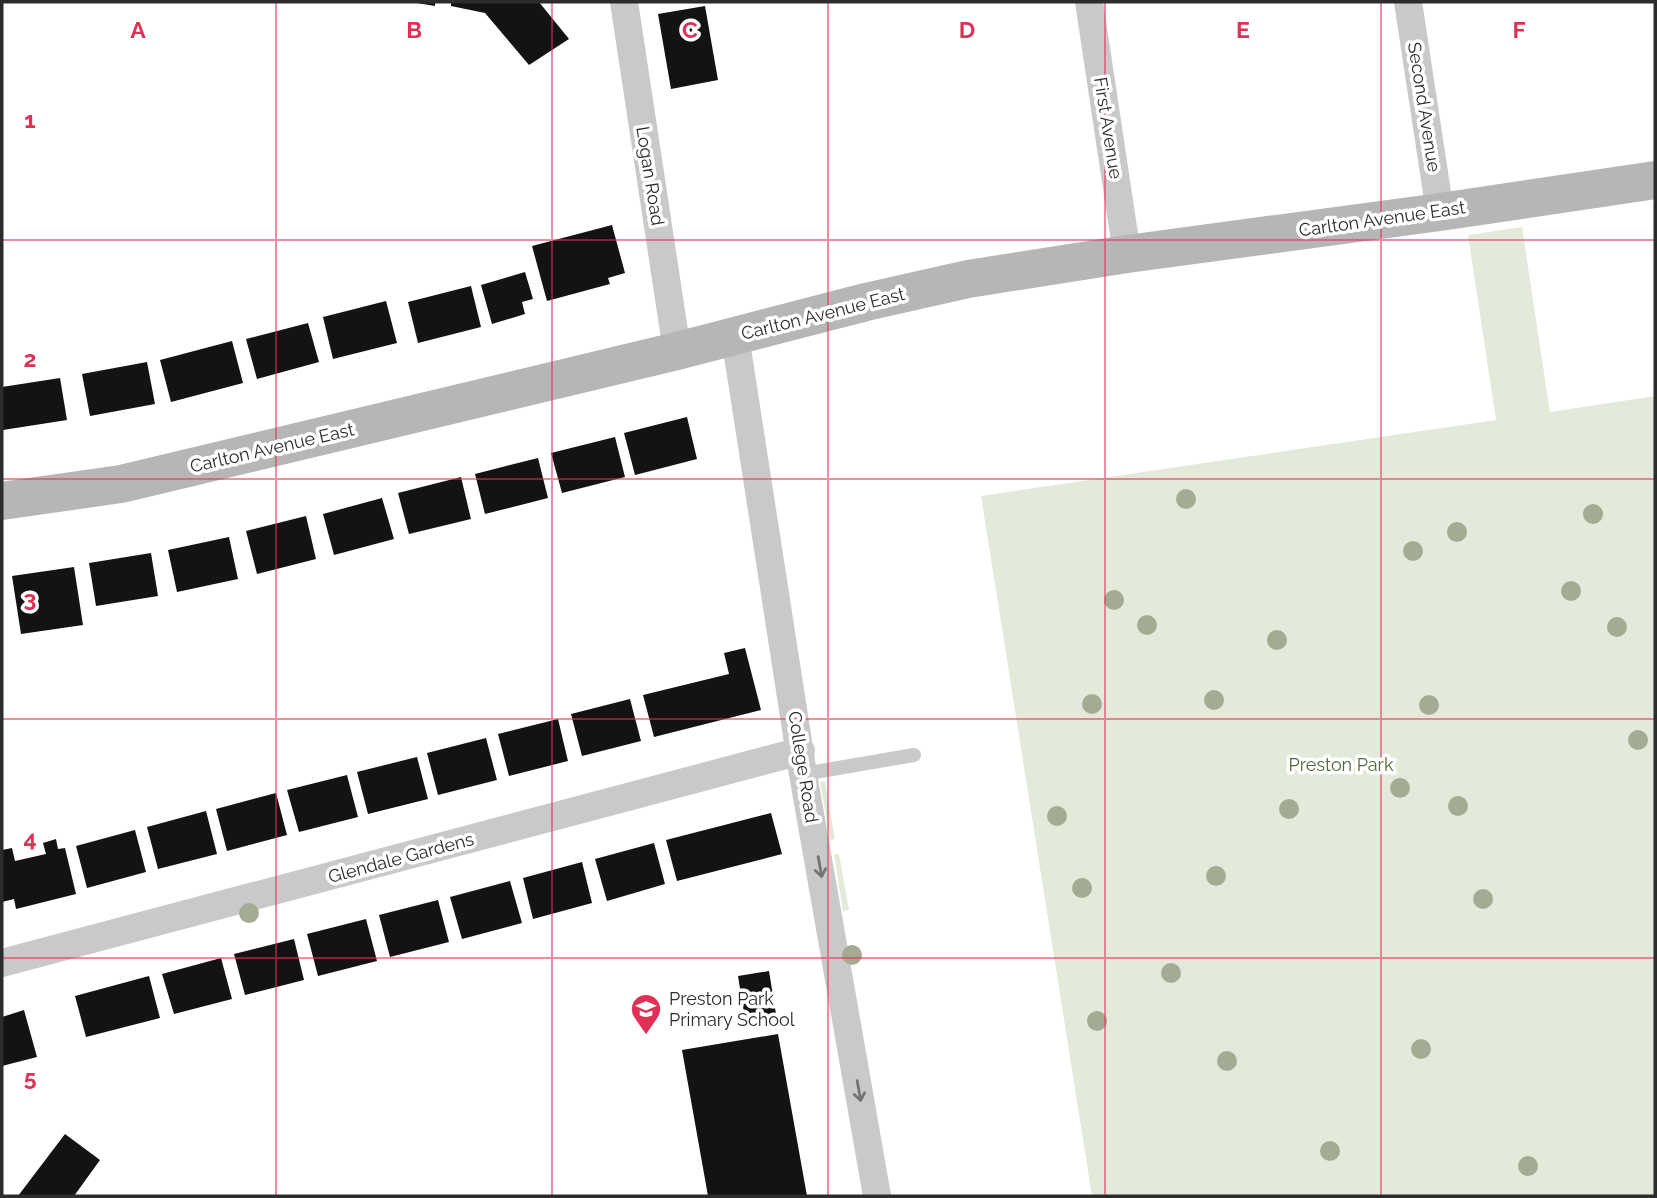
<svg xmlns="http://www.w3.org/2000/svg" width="1657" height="1198" font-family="Raleway,sans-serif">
<rect width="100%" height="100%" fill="#fff"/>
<path fill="#e4ead9" d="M1522 227 1550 412 1655 396V1196H1092L981 496 1496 420 1468 235Z
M825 781 835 839 830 840 820 782Z
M834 854H839L849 910 843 911Z"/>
<path fill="#131313" d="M417 2H435V6L417 3Z
M451 2H539L569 39 529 65 485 13 451 6Z
M705 6 718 80 671 89 658 14Z
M612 225 625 273 608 278 610 284 547 301 532 246Z
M525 272 533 299 522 302 525 314 492 324 481 285Z
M471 286 481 327 418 343 408 302Z
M386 301 397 343 333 359 323 317Z
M308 323 319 362 257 379 246 339Z
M232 341 243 383 171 402 160 360Z
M147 362 155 404 90 416 82 374Z
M60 378 67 420 3 430 2 387Z
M687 417 697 459 635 475 624 433Z
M615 437 625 477 562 493 551 453Z
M538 458 548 498 485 514 475 474Z
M461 477 471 519 409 534 398 493Z
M382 498 394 539 334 555 323 514Z
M306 516 316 559 257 574 246 531Z
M229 537 238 579 177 592 168 550Z
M151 553 158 596 96 606 89 563Z
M74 567 83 625 21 634 12 576Z
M745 648 761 710 654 737 643 695 729 674 724 653Z
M630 699 641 741 582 756 571 714Z
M558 719 568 761 509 776 498 734Z
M486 738 497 780 438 795 427 753Z
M417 757 428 799 368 814 357 772Z
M347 775 358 817 299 832 287 790Z
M276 793 287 835 227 851 216 809Z
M206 811 217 854 158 869 147 827Z
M771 813 782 854 677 881 666 840Z
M135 830 146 872 87 888 76 846Z
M56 839 58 849 65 848 76 894 16 909 14 899 2 902V850L12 848 15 861 46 854 43 843Z
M654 843 665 884 607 901 595 859Z
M582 862 592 903 533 919 523 878Z
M510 881 522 923 462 939 450 897Z
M438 900 449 942 390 957 379 915Z
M366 919 377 961 318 976 307 934Z
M294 939 304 980 245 995 234 954Z
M221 958 232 999 174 1014 162 974Z
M769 971 776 1014 745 1019 738 976Z
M149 976 160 1018 86 1037 75 996Z
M24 1010 37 1057 2 1066V1017Z
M778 1034 807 1196H708L682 1050Z
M65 1134 100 1160 74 1196H18Z"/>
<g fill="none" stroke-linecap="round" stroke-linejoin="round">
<path stroke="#c9c9c9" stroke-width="14" d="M803 774 914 755"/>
<path stroke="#c9c9c9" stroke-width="28" d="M624 2 677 351
M1089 2 1127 254
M1408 2 1440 212
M735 336 803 774 877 1196
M2 963 801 751"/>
<path stroke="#b6b6b6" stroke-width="38" d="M2 501 121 484 677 351 866 302 968 279 1127 254 1440 212 1655 180"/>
</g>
<g fill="#a2ab93">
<circle cx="1186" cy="499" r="10"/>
<circle cx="1593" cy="514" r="10"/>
<circle cx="1457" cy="532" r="10"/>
<circle cx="1413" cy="551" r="10"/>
<circle cx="1571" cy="591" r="10"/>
<circle cx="1114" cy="600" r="10"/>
<circle cx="1147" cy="625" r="10"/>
<circle cx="1617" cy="627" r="10"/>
<circle cx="1277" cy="640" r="10"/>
<circle cx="1214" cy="700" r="10"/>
<circle cx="1092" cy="704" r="10"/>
<circle cx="1429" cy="705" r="10"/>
<circle cx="1638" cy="740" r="10"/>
<circle cx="1400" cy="788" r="10"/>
<circle cx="1458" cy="806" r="10"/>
<circle cx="1289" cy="809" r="10"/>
<circle cx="1057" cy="816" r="10"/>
<circle cx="1216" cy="876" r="10"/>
<circle cx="1082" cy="888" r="10"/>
<circle cx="1483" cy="899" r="10"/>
<circle cx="249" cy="913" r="10"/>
<circle cx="852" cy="955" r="10"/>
<circle cx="1171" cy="973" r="10"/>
<circle cx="1097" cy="1021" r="10"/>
<circle cx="1421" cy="1049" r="10"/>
<circle cx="1227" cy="1061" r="10"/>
<circle cx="1330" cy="1151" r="10"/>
<circle cx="1528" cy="1166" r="10"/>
</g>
<defs><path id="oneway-shaft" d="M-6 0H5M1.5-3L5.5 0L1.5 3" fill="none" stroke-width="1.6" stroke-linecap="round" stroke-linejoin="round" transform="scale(1.75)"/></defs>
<g stroke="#737373">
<use href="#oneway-shaft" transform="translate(820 867) rotate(80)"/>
<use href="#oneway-shaft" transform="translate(859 1091) rotate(80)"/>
</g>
<path fill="none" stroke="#e13055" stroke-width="2" stroke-opacity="0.55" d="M276 2V1196M552 2V1196M828 2V1196M1105 2V1196M1381 2V1196M2 240H1655M2 479H1655M2 719H1655M2 958H1655"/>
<defs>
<g id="school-pin" transform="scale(1.575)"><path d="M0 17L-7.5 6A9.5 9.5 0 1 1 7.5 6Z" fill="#e13055" stroke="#fff"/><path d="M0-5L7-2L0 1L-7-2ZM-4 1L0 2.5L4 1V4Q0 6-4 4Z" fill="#fff"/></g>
</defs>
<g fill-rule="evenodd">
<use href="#school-pin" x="646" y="1009"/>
</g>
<g text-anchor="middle" stroke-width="7" stroke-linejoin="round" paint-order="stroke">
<g font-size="18" fill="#2c2c2c" stroke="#fff">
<text transform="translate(1424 107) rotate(81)" y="6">Second Avenue</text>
<text transform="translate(1108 128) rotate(81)" y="6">First Avenue</text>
<text transform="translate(650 176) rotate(81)" y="6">Logan Road</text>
<text transform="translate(1382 219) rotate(-8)" y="6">Carlton Avenue East</text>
<text transform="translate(823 314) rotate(-14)" y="6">Carlton Avenue East</text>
<text transform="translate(272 448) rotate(-13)" y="6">Carlton Avenue East</text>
<text transform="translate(803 767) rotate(81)" y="6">College Road</text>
<text transform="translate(401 858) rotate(-15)" y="6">Glendale Gardens</text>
</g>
<g font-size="18" fill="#55663b" stroke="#fff">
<text x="1341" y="771">Preston Park</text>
</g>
<g font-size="18" fill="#2c2c2c" stroke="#fff" text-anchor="start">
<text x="669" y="1005">Preston Park<tspan x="669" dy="21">Primary School</tspan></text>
</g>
</g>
<g font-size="23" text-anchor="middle" font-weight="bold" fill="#e13055" stroke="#fff" stroke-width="7" stroke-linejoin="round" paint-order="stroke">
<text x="138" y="38">A</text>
<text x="414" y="38">B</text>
<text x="690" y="38">C</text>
<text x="967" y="38">D</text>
<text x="1243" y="38">E</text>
<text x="1519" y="38">F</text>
<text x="30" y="128">1</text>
<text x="30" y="367">2</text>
<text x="30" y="607">3</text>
<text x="30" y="847">4</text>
<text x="30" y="1086">5</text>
</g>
<rect width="1657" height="1198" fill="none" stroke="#2c2c2c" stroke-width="7"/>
</svg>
